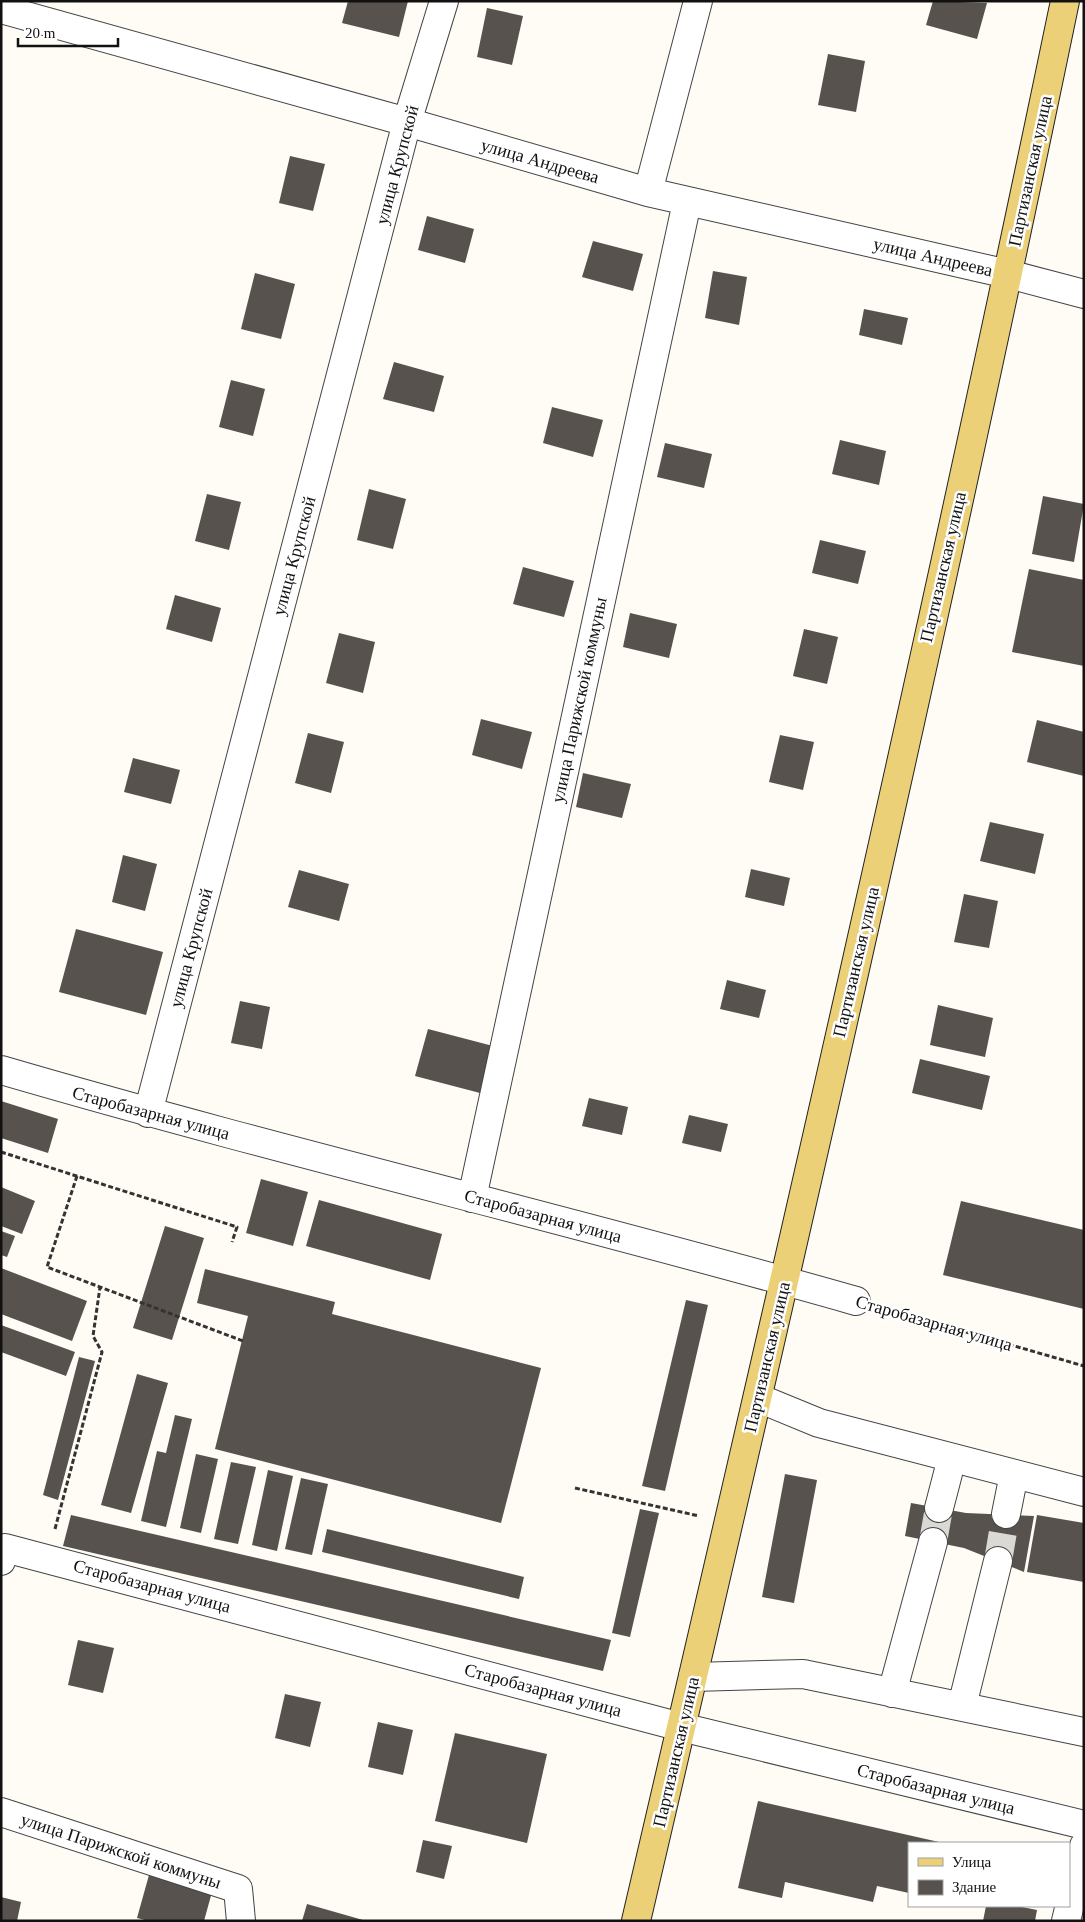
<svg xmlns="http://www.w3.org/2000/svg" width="1085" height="1922" font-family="Georgia,serif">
<rect width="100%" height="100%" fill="#fefcf5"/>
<path fill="#58524e" d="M348 1H408L399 37 342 23Z
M933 1 987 3 977 39 926 25Z
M487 8 523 16 512 65 477 57Z
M828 54 865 61 856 112 818 105Z
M290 156 325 164 313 211 279 203Z
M427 216 474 229 465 263 418 250Z
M593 241 643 254 633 291 582 277Z
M713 271 747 277 739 325 705 318Z
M255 273 295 284 281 339 241 329Z
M864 309 908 318 902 345 859 335Z
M394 362 444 376 434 412 383 399Z
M231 380 265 389 253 436 219 427Z
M552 407 603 420 593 457 543 443Z
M840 440 886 451 879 485 832 474Z
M665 443 712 454 704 488 657 477Z
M369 489 406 499 393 549 357 540Z
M207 494 241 502 229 550 195 541Z
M1043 496 1084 504 1074 562 1032 554Z
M820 540 866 551 858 584 812 573Z
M523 567 574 581 564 617 513 604Z
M1029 569 1084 580V666L1012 652Z
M175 595 221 608 212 642 166 629Z
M630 613 677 624 669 658 623 647Z
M804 629 838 637 827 684 793 676Z
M339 633 375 642 363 693 326 683Z
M481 719 532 732 522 769 472 755Z
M1037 720 1084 732V776L1027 762Z
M308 733 344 742 331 793 295 783Z
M780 735 814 742 803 790 769 782Z
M133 758 180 770 171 804 124 792Z
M583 773 631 784 622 818 576 807Z
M990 822 1044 834 1035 874 980 861Z
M123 855 157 864 145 911 112 902Z
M751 869 790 878 784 906 745 897Z
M299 870 349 884 339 921 288 907Z
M964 894 998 901 989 948 954 942Z
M76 929 163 952 146 1015 59 992Z
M727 980 766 990 759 1018 720 1009Z
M240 1001 270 1007 262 1049 231 1043Z
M938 1005 993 1018 985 1057 930 1045Z
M428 1029 493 1046 480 1093 415 1076Z
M920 1059 990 1076 982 1110 912 1093Z
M589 1098 628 1107 622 1135 582 1126Z
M1 1101 58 1119 48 1153 1 1138Z
M689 1115 728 1124 721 1152 682 1143Z
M261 1179 308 1192 293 1246 246 1233Z
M1 1187 35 1201 22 1234 1 1226Z
M319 1200 442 1234 430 1280 306 1246Z
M961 1201 1084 1230V1309L943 1275Z
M165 1226 204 1238 172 1340 133 1328Z
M1 1231 15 1236 7 1257 1 1255Z
M1 1268 87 1301 72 1341 1 1314Z
M205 1269 335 1302 332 1314 541 1368 501 1523 215 1449 248 1316 197 1303Z
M686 1300 708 1305 665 1491 642 1486Z
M1 1325 75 1352 66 1376 1 1352Z
M79 1357 95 1361 58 1500 43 1495Z
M137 1374 168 1383 131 1513 101 1505Z
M175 1415 192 1419 166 1527 141 1521 157 1451 166 1453Z
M196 1454 218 1459 201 1533 180 1528Z
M231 1462 256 1467 238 1544 214 1539Z
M268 1470 293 1476 277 1551 252 1545Z
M785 1474 817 1480 794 1603 762 1597Z
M301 1478 328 1484 312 1555 285 1549Z
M911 1503 966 1513 1034 1516 1024 1572 964 1548 905 1536Z
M640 1509 659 1513 630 1637 612 1633Z
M71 1515 611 1640 603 1671 63 1546Z
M1037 1515 1084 1523V1582L1027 1572Z
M327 1529 524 1577 519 1599 322 1552Z
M78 1640 114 1648 103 1693 68 1685Z
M285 1694 321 1702 310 1747 275 1738Z
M378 1722 413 1730 403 1775 368 1767Z
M455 1733 547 1754 527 1843 435 1821Z
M758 1801 939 1842V1843H909V1893L877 1886 873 1902 785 1882 782 1898 738 1888Z
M423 1840 452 1846 444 1879 416 1872Z
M149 1875 212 1892 204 1921H149L137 1918Z
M1 1897 21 1902 17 1921H1Z
M307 1904 363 1920 362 1921H302Z
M986 1906H1017L1037 1910 1035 1921H983Z"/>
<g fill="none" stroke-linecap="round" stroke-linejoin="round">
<path stroke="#dad9d3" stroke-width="28" stroke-dasharray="28 14" stroke-linecap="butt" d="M933 1542 939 1508
M998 1561 1006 1514"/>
<g stroke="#444" stroke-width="30">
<path id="minor" d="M1 9 407 122 648 192 1008 274 1084 294
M648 192 698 1
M1 1070C285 1153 572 1220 856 1301
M148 1113 407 122 444 1
M472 1198 687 202
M758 1398 819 1423 1084 1492
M939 1508 952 1458
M1006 1514 1014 1474
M1 1561 5 1548 681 1727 1084 1825
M693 1677 803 1674 1084 1732
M892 1693 933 1542
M962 1706 998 1561
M1 1812 238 1889 241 1921
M1066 1921 1084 1846"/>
</g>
<g stroke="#222" stroke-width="30">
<path id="major" d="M636 1921C785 1282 932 643 1065 1"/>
</g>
<path stroke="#333" stroke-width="3" stroke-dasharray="5 2.5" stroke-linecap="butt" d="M1 1152 237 1227 232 1242
M77 1176 47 1267 243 1341
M886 1309 1084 1366
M575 1488 699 1516
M55 1529 102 1352 93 1336 100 1287"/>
<use href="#minor" stroke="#fff" stroke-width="28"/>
<use href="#major" stroke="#ebd078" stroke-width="28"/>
</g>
<g text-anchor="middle" stroke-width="5" stroke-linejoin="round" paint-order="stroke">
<g font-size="18" fill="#111" stroke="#fff">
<text transform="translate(540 161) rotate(16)" y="6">улица Андреева</text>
<text transform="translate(397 165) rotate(-75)" y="6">улица Крупской</text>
<text transform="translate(1030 171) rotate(-78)" y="6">Партизанская улица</text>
<text transform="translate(933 257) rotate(13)" y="6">улица Андреева</text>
<text transform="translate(294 556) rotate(-75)" y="6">улица Крупской</text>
<text transform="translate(943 567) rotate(-77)" y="6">Партизанская улица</text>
<text transform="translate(579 700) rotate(-78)" y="6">улица Парижской коммуны</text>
<text transform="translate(191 948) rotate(-75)" y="6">улица Крупской</text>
<text transform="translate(856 962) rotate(-77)" y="6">Партизанская улица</text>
<text transform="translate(151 1113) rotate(15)" y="6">Старобазарная улица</text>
<text transform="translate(543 1216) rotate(15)" y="6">Старобазарная улица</text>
<text transform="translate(934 1323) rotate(16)" y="6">Старобазарная улица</text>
<text transform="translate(767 1357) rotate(-77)" y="6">Партизанская улица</text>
<text transform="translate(152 1586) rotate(15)" y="6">Старобазарная улица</text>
<text transform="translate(543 1690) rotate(15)" y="6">Старобазарная улица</text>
<text transform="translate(676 1752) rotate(-77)" y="6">Партизанская улица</text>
<text transform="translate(936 1789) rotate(14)" y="6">Старобазарная улица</text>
<text transform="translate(121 1851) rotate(18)" y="6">улица Парижской коммуны</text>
</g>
</g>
<rect width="1085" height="1922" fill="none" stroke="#111111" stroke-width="5"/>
<rect x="908" y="1842" width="162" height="65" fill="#ffffff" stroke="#a0a0a0"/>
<rect x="918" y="1858" width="25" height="8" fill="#ebd078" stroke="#a0a0a0"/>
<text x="952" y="1867" font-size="15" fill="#111111">Улица</text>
<rect x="918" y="1880" width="25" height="15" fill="#58524e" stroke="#a0a0a0"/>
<text x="952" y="1892" font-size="15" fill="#111111">Здание</text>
<path d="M18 38v8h100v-8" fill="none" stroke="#111111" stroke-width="2.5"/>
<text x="25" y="38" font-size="15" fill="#111111" stroke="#ffffff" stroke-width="4" paint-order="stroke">20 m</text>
</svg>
